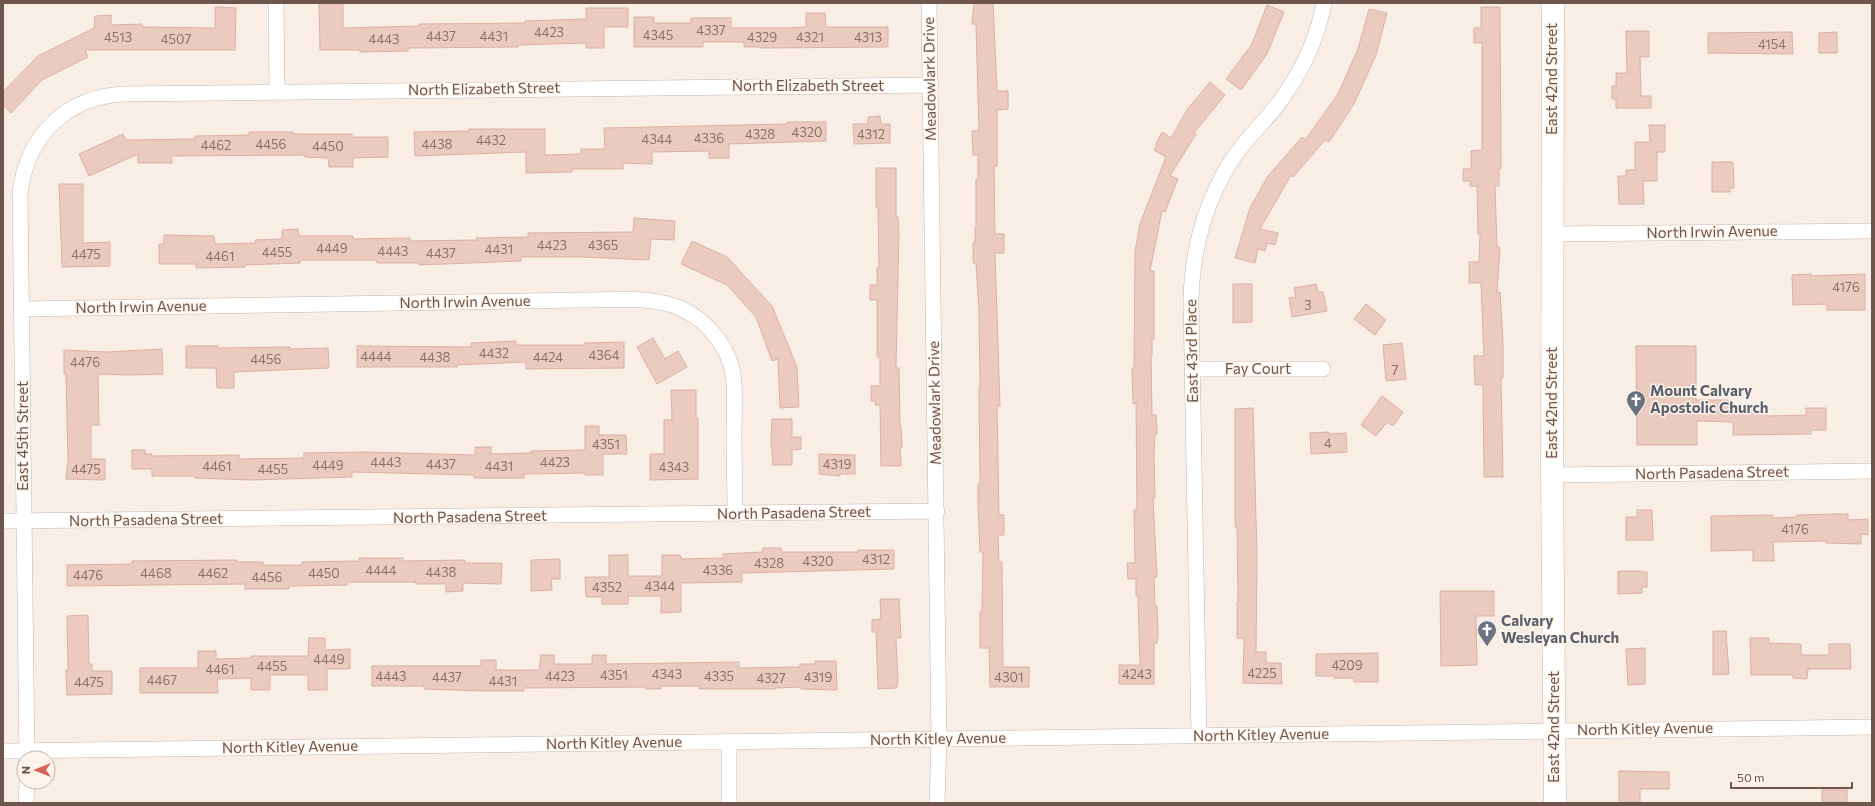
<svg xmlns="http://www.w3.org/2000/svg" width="1875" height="806" font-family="Commissioner,sans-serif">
<rect width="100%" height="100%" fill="#f9eee5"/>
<path fill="#ebcbc0" stroke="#dcb0a2" d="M319 3H343V28L419 26V24L525 23V21L586 19V8H628V27H604V48H586V43L518 45V47L408 48V51L360 52V50H320Z
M974 3H993L997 91H1008V109L997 110V166H994L995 234H1004V253H995L1000 406H997L999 515H1004V535H998L999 562H1002L1003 667H1029V687H990L989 648H980V612H982L983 552H980L978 502V484H980L979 388 980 387 979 311 976 263H973V243H975V227H976V179H978V155H973L972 131H979L976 24H972Z
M1267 5 1284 12 1267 54 1241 90 1226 79 1252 44Z
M215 7 236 8 235 50H85L88 57 42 80 11 113 3 105V92L38 56 94 28 95 16 111 15V25L142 24 143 27 215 28Z
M1481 7H1500L1501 169H1499V186H1495L1497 247H1500L1497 293 1500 292 1503 342V378H1501L1503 477H1484L1483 385H1475L1474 356H1484L1481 283H1469V262H1479L1480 234H1478L1477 186H1470V181H1463V169H1471V151L1482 150V43H1474V28H1481Z
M1369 9 1387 13 1376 55 1354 104 1329 142 1325 140 1293 177 1291 175 1260 229 1278 233 1275 245 1267 243 1265 251 1258 249 1255 263 1235 258 1250 208 1268 176 1302 137 1305 140 1338 94 1358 49Z
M806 13H825L826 27H888V47L761 48V47H744V42H703V47H634V17H654V23H691V18H731V28H788L806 27Z
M1626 31H1649V57H1640L1641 96H1651V108H1616V99H1612V86H1616V73H1627Z
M1792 32 1793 54 1708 53V33Z
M1837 32V53H1819V33Z
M1210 82 1225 95 1194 133 1196 134 1170 176 1178 179 1165 212 1162 211 1150 271H1154V339H1152V355H1151L1152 415H1156L1157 434H1155L1154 451 1155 498H1153L1157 577H1154L1155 606H1157L1158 633 1157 643H1154V684H1119V665H1140L1138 596H1136V579H1128L1127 563H1135L1134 510H1137L1136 403 1133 404 1132 368H1134L1135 252 1140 224 1166 157 1154 150 1157 145 1156 144 1162 132 1171 138 1187 110Z
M880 116 881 124H890V143L854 144 853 124H868V117Z
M787 122H826V141L729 144V158H709V151L652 152V164L623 163V169H572V172L526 173V152L415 156 414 132 469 131V129H545V155L581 154V149H605L604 128 787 124Z
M1649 125H1665V152H1657V181H1643L1644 204H1619L1618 176H1626V170H1635V142H1650Z
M249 132H293V134H352V137H388V157L353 158V167H329L328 158 305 157 304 155 171 156 172 163H138V154L89 176 79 154 123 134 126 140 195 139V136L249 135Z
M1712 162H1733L1734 188H1730V192H1712Z
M876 168H896V217H898L899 232 896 368H899L900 427H901L902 447H900L901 466H881L880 405H875V401H871V386H880V357H877V300H870V285H877V268H879L878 207H876Z
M59 184H83V243L110 242V266L62 267Z
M634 218 675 221 674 240 651 239 649 260 583 257H521V261L419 265V263H377L376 260H300V263L245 265V267L196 268V264H159V244H164V235L214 236 215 244 255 243V240L282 239V230L298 229 299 236H353V239L410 238V241L477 240 476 238 528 237V233L633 232Z
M692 241 727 257 772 306 797 367 799 407 780 408 778 359 772 361 756 317 727 285 681 264Z
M1811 274V276L1865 274V310H1827V304L1793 305 1792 275Z
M1233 284H1252V322L1233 323Z
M1316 284 1318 292H1323L1327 311 1292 317 1289 298 1296 297 1294 288Z
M1366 304 1386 320 1375 335 1354 319Z
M653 338 665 359 678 351 687 367 657 384 637 347Z
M516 341V345H584V343L624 342V368L526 369V362L457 365V367H357V346L471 347V343Z
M1402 343 1406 379 1386 381 1383 345Z
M186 346H218V348L290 347V349L328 348 329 368 234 372V388H217L216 368H186Z
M1636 346H1696V400H1728V407H1750V411H1767V416L1806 415V408H1826V430H1811V434L1733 435V422L1697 421V445H1637Z
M162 349 163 374 130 375 98 374 99 425H91V459H105V480L66 479 68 459 66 374H64V350L107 352Z
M671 390H696V418H698V479L650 480V454H664V420H672Z
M1382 396 1403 412 1393 426 1387 422 1376 436 1361 425Z
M1253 408 1257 554 1256 652H1266V663H1281L1282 684 1243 683 1244 638H1237V602H1238L1237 527H1235V409Z
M772 419H792V437H801V449L792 450V465H773L771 440Z
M585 426H599V435H626L627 454H603V475H585V473L524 474V478H474V475L352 472V477L251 480 195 478V476H152V469H132V450H145V454H152V456L239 455V459L304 458V453L365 452 474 455 475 454V447H491V454L531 453V451L585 450Z
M1329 432V434L1346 433 1347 452 1311 454 1310 433Z
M819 454 855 455V474H840V476L819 474Z
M1637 510H1652L1653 540H1626V517H1637Z
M1834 514H1848V520L1868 519V535L1861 534V544L1826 543V541L1773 542 1774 561H1753V550L1711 551V516L1773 515V518L1797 517V515Z
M763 548H781V552H858V550H894V569L742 573V582L681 583V612L661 613V596H628V604H602V597H586L585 577H609V555H628V576H662V555H680L681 559 723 558V554L763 552Z
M359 558H403V561L465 560V563H502L501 584 463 583V591L446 592V584H416V582H347V585L289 586V589H245V584L67 586V565L132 564V561L237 560V562H263V565H302V562L359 561Z
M560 559V579H551L552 590 531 591V560Z
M1618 571H1642V572H1647V587H1642V593L1618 594Z
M1440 591H1494V616H1476L1477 665 1441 666Z
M880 599H899L901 638H896L898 682H897V688L878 689 876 632H872V620L881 619Z
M88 615 89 664H92V671H112V694L67 695 66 670H68L67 616Z
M1713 631H1726L1729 674 1713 675Z
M309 638H325V650L350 649V669H327V690H308V675H270V690H251V678L217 679 218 693H140V668H198V651H216V659L251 658V656H308Z
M1750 638H1769V643L1801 644V655H1829V644H1850L1851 669H1808L1807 679 1793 678V675H1751Z
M1645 648V684L1628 685 1626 649Z
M1378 653V682H1354V678H1334V676H1316V654Z
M541 655H554V664H592V655H606V664L739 662V668L800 667V664H815V661H836L837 690 801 689V687L775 688V689H699V686H661V689H646V687L524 688V691H482L424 689V686H372V666H481V660H496V670H539Z
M1619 771 1669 772V789H1640V803H1619Z
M1822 790H1847V803H1822Z"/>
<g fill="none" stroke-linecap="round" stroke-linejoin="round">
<g stroke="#c8b6ac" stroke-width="16">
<path id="street" d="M276 3 277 92
M929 3 939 739 937 803
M1552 234 1872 231
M22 309 580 300C608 300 640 297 668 304 702 313 732 346 734 383 735 400 734 417 734 434 734 461 735 487 735 514
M1193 369H1323
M1552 475 1872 471
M3 521 937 511
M1199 735 1191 301C1192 251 1205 202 1232 160 1247 136 1270 118 1285 94 1304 67 1318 35 1324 3
M729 741V803
M3 751 1872 727
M27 758 20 192C28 135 66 97 124 94L931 85
M26 803 27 782"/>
</g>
<g stroke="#cdb7ad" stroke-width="23">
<path id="secondary" d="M1553 3 1552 475 1555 803"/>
</g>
<use href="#street" stroke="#fff" stroke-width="15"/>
<use href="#secondary" stroke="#fff" stroke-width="22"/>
</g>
<defs>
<g id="church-pin" transform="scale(1)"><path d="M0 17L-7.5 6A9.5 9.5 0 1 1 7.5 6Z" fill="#6b7280" stroke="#fcf3ea"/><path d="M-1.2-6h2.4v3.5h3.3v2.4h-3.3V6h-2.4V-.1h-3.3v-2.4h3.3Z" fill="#fff"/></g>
</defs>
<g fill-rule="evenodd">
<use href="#church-pin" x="1636" y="400"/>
<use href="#church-pin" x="1487" y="630"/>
</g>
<g text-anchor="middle" stroke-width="3" stroke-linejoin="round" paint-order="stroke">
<g font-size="13" fill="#8d726a">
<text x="711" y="35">4337</text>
<text x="549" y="37">4423</text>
<text x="658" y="40">4345</text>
<text x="441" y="41">4437</text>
<text x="494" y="41">4431</text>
<text x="118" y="42">4513</text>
<text x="762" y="42">4329</text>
<text x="810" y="42">4321</text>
<text x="868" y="42">4313</text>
<text x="176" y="44">4507</text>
<text x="384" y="44">4443</text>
<text x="1772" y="49">4154</text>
<text x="807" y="137">4320</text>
<text x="760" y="139">4328</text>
<text x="871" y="139">4312</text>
<text x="709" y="143">4336</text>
<text x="657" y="144">4344</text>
<text x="491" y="145">4432</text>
<text x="271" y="149">4456</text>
<text x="437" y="149">4438</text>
<text x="216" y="150">4462</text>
<text x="328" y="151">4450</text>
<text x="552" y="250">4423</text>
<text x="603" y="250">4365</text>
<text x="332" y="253">4449</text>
<text x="499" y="254">4431</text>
<text x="393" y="256">4443</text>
<text x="277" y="257">4455</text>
<text x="441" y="258">4437</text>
<text x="86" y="259">4475</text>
<text x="220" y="261">4461</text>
<text x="1846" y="292">4176</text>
<text x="1308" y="310">3</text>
<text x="494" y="358">4432</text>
<text x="604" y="360">4364</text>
<text x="376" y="361">4444</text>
<text x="435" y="362">4438</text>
<text x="548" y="362">4424</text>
<text x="266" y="364">4456</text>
<text x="85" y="367">4476</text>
<text x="1395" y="375">7</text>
<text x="1328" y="448">4</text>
<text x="606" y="449">4351</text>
<text x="386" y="467">4443</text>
<text x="555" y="467">4423</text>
<text x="441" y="469">4437</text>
<text x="837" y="469">4319</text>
<text x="328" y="470">4449</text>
<text x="217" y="471">4461</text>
<text x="499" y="471">4431</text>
<text x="674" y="472">4343</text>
<text x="86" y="474">4475</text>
<text x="273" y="474">4455</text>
<text x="1795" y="534">4176</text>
<text x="876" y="564">4312</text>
<text x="818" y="566">4320</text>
<text x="769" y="568">4328</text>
<text x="381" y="575">4444</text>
<text x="718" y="575">4336</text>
<text x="441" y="577">4438</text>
<text x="156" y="578">4468</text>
<text x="213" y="578">4462</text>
<text x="324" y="578">4450</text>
<text x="88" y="580">4476</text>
<text x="267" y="582">4456</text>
<text x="660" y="591">4344</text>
<text x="607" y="592">4352</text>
<text x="329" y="664">4449</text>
<text x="1347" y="670">4209</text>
<text x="272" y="671">4455</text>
<text x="220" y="674">4461</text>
<text x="1262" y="678">4225</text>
<text x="667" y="679">4343</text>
<text x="1137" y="679">4243</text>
<text x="614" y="680">4351</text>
<text x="391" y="681">4443</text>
<text x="560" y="681">4423</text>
<text x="719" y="681">4335</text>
<text x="447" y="682">4437</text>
<text x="818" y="682">4319</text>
<text x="1009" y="682">4301</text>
<text x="771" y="683">4327</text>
<text x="162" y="685">4467</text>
<text x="503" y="686">4431</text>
<text x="89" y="687">4475</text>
</g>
<g font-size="15" fill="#6e554d" stroke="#fcf3ea">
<text transform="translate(930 79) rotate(-91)" y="5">Meadowlark Drive</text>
<text transform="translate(1552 79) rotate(-90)" y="5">East 42nd Street</text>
<text x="808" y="91">North Elizabeth Street</text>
<text transform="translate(484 89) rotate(-1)" y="5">North Elizabeth Street</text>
<text transform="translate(1712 232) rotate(-1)" y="5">North Irwin Avenue</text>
<text transform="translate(465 302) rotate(-1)" y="5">North Irwin Avenue</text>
<text transform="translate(141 307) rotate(-1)" y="5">North Irwin Avenue</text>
<text transform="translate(1192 351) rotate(-91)" y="5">East 43rd Place</text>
<text x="1258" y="374">Fay Court</text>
<text transform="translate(935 403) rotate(-91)" y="5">Meadowlark Drive</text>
<text transform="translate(1552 403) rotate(-90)" y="5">East 42nd Street</text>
<text transform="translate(23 436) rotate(-90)" y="5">East 45th Street</text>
<text transform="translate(1712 473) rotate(-1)" y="5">North Pasadena Street</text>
<text transform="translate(794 513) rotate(-1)" y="5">North Pasadena Street</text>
<text transform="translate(470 517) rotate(-1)" y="5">North Pasadena Street</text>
<text transform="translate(146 520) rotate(-1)" y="5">North Pasadena Street</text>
<text transform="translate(1554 727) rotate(-90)" y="5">East 42nd Street</text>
<text transform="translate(1645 729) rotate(-1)" y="5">North Kitley Avenue</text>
<text transform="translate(1261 735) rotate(-1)" y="5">North Kitley Avenue</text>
<text transform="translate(938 739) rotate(-1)" y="5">North Kitley Avenue</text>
<text transform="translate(614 743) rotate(-1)" y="5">North Kitley Avenue</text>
<text transform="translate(290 747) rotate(-1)" y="5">North Kitley Avenue</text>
</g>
<g font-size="15" font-weight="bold" fill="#5b616d" stroke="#fcf3ea" text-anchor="start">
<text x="1650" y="396">Mount Calvary<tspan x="1650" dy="17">Apostolic Church</tspan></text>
<text x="1501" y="626">Calvary<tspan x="1501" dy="17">Wesleyan Church</tspan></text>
</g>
</g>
<rect width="1875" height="806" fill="none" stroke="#6e554d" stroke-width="8"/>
<g transform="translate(36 770) rotate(270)"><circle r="19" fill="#fcf3ea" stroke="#c3b4ab"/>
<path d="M0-3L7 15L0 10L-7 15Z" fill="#d46359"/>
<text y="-6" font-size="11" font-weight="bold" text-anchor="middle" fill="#6e554d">N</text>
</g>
<path d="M1731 782v6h121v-6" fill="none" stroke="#6e554d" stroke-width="2"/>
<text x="1737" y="782" font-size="12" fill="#6e554d" stroke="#fcf3ea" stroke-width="3" paint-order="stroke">50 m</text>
</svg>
